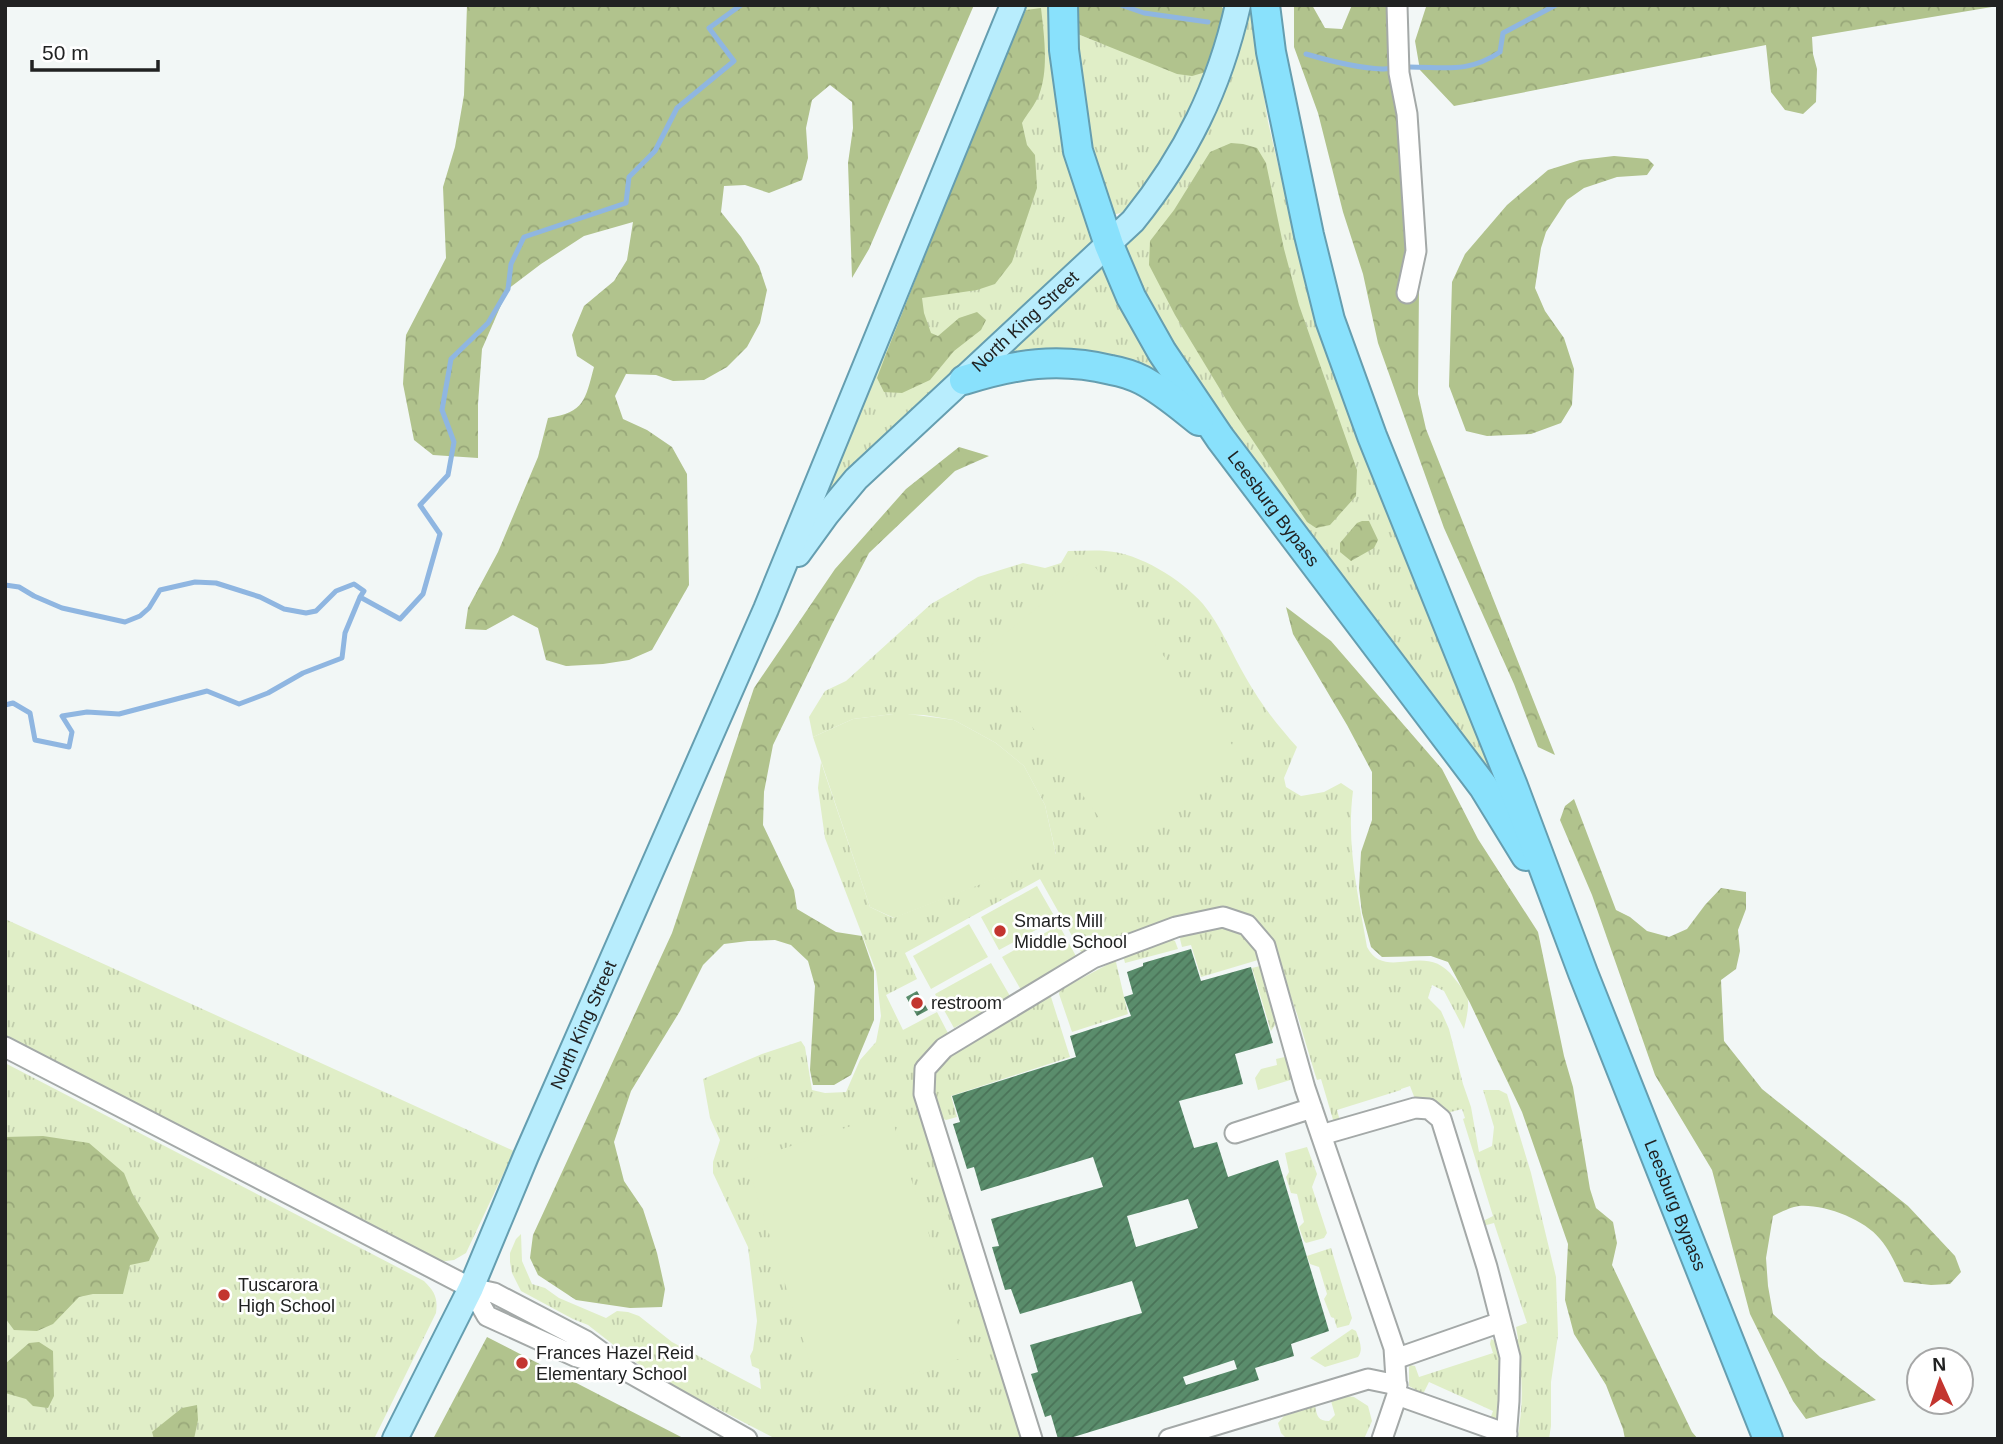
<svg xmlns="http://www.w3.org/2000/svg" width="2003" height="1444" font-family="Helvetica,sans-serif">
<defs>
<pattern id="grass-tufts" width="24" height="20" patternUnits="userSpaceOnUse" patternTransform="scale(1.75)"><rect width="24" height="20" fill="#e0eec7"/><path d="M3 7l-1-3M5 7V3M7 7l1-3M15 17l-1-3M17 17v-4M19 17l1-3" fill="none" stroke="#c0ccab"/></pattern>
<pattern id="forest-crowns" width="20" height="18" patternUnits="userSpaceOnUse" patternTransform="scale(1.75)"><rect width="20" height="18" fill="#b1c38d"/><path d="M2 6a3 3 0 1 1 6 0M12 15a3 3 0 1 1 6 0" fill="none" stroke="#98a779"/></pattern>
<pattern id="building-hatch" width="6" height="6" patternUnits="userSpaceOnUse" patternTransform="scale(1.75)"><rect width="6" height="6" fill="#5a8d6c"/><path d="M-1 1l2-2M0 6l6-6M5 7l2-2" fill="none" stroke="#4a7358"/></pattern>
</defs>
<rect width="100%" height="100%" fill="#f2f7f6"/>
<path fill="url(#grass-tufts)" d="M1023 5H1057L1100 242 822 505 812 503Z
M1248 5H1250L1268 122 1303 270 1376 477 1435 630 1527 844 1287 504 1195 380 1156 321 1121 247C1141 224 1164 202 1181 177 1213 131 1230 59 1248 5Z
M1075 33 1100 43 1206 72 1179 132 1166 152 1132 204 1124 212 1113 215 1092 159Z
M1104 258 1183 393 995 359Z
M1068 551C1081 551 1094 550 1106 551 1139 553 1181 579 1203 604 1221 626 1232 654 1246 678 1260 703 1278 726 1297 747L1284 778 1286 787 1301 796 1324 792 1341 783 1353 791C1346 844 1358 895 1367 947 1386 983 1426 939 1454 978 1458 983 1464 990 1467 996 1470 1005 1466 1020 1464 1029L1444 991 1432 985 1428 998 1441 1011 1449 1029 1463 1084 1471 1107 1479 1152 1492 1146 1494 1127 1483 1090H1499L1507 1094 1531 1173 1556 1277 1558 1335 1551 1382V1426L1549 1439H1517C1524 1405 1523 1374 1516 1340L1518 1339 1516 1327 1527 1323 1494 1223 1483 1226 1481 1222 1493 1216 1463 1119 1465 1118 1462 1109 1447 1113C1437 1100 1430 1100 1415 1099L1410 1086 1401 1089V1090L1337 1110 1340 1121 1334 1123 1321 1079 1317 1080 1315 1074 1297 1014 1283 976 1277 948 1263 928 1246 917 1085 959 1040 879 905 953 917 979 886 995 903 1030 937 1012 949 1035 922 1064 1025 1439H776L668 1383 642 1367 588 1325 573 1319 521 1291 512 1273 510 1262V1253L516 1239 521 1234 522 1261 532 1284 545 1288 559 1298 606 1318 617 1311 628 1312 639 1316 672 1342 761 1389 759 1369 752 1366 750 1356 753 1350 757 1321 748 1247 713 1173V1162L720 1140 710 1118 703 1079 762 1054 801 1041 805 1047 812 1090 825 1093 846 1092 860 1060 876 1042 881 1016 876 971 825 838 818 788 821 762 870 907 893 918 1056 854 1045 805 1024 766 996 743 965 726 954 720 924 715 893 714 853 719 813 737 809 717 825 691 846 681 931 604 978 577 1023 563 1045 568 1061 563Z
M5 919 514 1151 466 1253 454 1260 439 1262 5 1035Z
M1228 926 1240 930 1261 955 1258 960 1201 977 1191 945 1182 947 1180 939 1181 936Z
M1171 939 1175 941 1178 949 1125 963 1123 955Z
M1114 961 1116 962 1128 1014 1072 1032 1059 994 1060 990Z
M1260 966 1266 969 1281 1016 1271 1031 1252 968Z
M1047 996 1051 997 1070 1057 951 1096 957 1117 946 1120 941 1118C935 1095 930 1081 942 1059Z
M1289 1056 1300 1077 1258 1090 1255 1078 1261 1069 1277 1065 1276 1059Z
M5 1063 424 1281C435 1292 438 1298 436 1313L374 1439H5Z
M1307 1147 1317 1174 1312 1187 1327 1233 1324 1238 1306 1243 1304 1241 1299 1227 1304 1222 1297 1194 1291 1193 1286 1177 1289 1172 1285 1153Z
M1331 1248 1352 1318 1349 1325 1337 1328 1334 1318 1331 1317 1324 1299 1327 1294 1319 1267 1310 1264 1307 1256Z
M1352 1329 1356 1331C1359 1340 1364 1349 1358 1357L1325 1367 1310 1358Z
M1491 1339 1495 1341 1500 1361V1422H1489L1493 1411 1429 1382 1424 1392 1421 1393 1409 1386V1367L1410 1365 1415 1366 1419 1377 1493 1353 1490 1344Z
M1346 1396 1354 1397 1368 1406 1372 1421 1364 1439H1287L1281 1433 1278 1423 1284 1416 1315 1406C1317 1416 1318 1421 1329 1421L1335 1415 1331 1401Z"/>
<path fill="url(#forest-crowns)" d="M467 5H974L869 249 852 278 848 163 853 128 852 102 830 85 812 100 806 128 808 158 802 180 769 193 745 185 724 186 721 212 741 237 759 266 767 290 760 323 747 347 727 367 704 380 673 381 656 375 626 374 615 396 623 419 647 430 672 447 687 474 689 585 652 650 629 660 603 664 566 666 546 660 538 628 513 615 486 630 465 629 468 608 498 552 538 457 548 418C585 412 585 400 594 367L577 356 572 335 584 306 614 281 627 260 633 222 584 236 541 264 508 289 482 349 478 404V458L433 455 414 440 403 384 406 335 446 258 443 187 455 147 464 95Z
M1075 5H1221L1226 14 1206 72 1192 76 1177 74 1075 33Z
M1294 5H1312L1325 28 1342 29 1352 5H1386L1399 133 1419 287 1418 394 1426 429 1555 755 1538 747 1514 684 1444 528 1378 343 1363 274 1343 212 1318 113 1294 47Z
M1432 5H1998V6L1812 37 1813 54 1817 69 1816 102 1803 114 1785 110 1771 92 1766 45 1454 106 1420 70 1415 41 1426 7Z
M1041 8C1044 35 1049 69 1039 95 1035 105 1027 114 1022 123L1027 145 1035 155 1037 188 1012 262 995 284 977 290 922 298 924 313 931 333 938 336 959 318 977 312 986 320 981 330 954 351 930 380 902 393 884 392 877 378 886 354 995 79 1026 10Z
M1231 143 1243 144 1257 148 1266 163 1284 249 1299 305 1357 470 1356 496 1330 525 1316 528 1307 522 1232 409 1175 315 1149 265 1150 241 1174 210 1210 152Z
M1614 156 1648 159 1654 165 1647 175 1617 177 1584 188 1567 200 1546 232 1541 248 1535 288 1545 311 1564 338 1574 369 1572 405 1561 423 1531 434 1487 436 1466 431 1449 386 1452 282 1465 254 1507 205 1548 170 1580 160Z
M959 447 989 456 955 471 869 553 832 624 773 745 764 792 763 825 794 890 797 909 836 932 862 936 874 971V1020L851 1075 834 1085H813L810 1070 815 986 808 961 791 945 775 940 748 941 724 944 703 965 680 1011 631 1091 614 1142 624 1181 643 1209 657 1253 665 1289 662 1307 630 1308 576 1300 538 1275 530 1258 533 1235 672 933 754 688 835 569 906 489Z
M1362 521H1369L1378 540 1374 548 1351 561 1340 552V543L1357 523Z
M1286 607 1331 641 1442 769 1478 839 1538 932 1564 1056 1573 1087 1590 1189 1596 1208 1613 1222 1617 1243 1612 1265 1692 1432 1698 1439H1625L1623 1429 1606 1385 1574 1334 1565 1300 1568 1244 1522 1112 1470 1003 1448 962 1431 956 1382 957 1371 947 1362 913 1359 888 1361 852 1372 820V772L1347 725 1293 634Z
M1574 799 1616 910 1630 917 1647 931 1669 937 1687 929 1705 905 1721 888 1746 892V909L1738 930 1740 951 1736 969 1721 980 1724 1041 1762 1089 1908 1206 1955 1256 1961 1272 1950 1284 1931 1285 1904 1282C1897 1267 1891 1252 1880 1239 1864 1219 1824 1204 1799 1206 1791 1207 1781 1212 1773 1216L1766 1258 1768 1286 1773 1314 1820 1357 1876 1400 1806 1419 1793 1401 1750 1314 1712 1170 1655 1075 1592 895 1560 820 1565 806Z
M43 1136 89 1143 124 1173 132 1193 159 1238 149 1261 130 1265 123 1294H93L79 1297 53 1324 37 1331 14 1330 5 1318V1137Z
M487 1337 685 1439H433Z
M39 1342 53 1351 54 1396 48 1408 33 1406 26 1399 5 1393V1364L29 1343Z
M197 1405 198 1420 194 1439H154L152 1432 182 1408Z"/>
<path fill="#e0eec7" d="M1092 563 1243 759 1124 851 979 655Z
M893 714H908L954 720 996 743 1024 766 1045 805 1056 855 894 918 870 907 813 737 853 719Z
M1037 886 1056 919 999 950 981 917Z
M969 924 988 957 931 989 913 956Z
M1059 925 1077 958 1021 990 1002 957Z
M991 963 1010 996 954 1028 935 994Z
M890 1113 968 1356 823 1403 746 1161Z"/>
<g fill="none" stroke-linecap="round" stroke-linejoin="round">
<path stroke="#8fb6e1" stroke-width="5" d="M1121 5 1144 13 1208 22
M1306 54C1330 61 1357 68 1382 69 1389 69 1397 67 1404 67 1441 66 1466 75 1500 52L1503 33 1556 5
M5 585 19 587 34 596 62 608 125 622 140 616 149 608 160 590 195 582 216 583 260 597 284 609 306 613 316 611 336 591 354 584 364 591 360 597
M5 705 13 703 30 713 35 740 69 747 72 732 62 716 87 712 119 714 207 691 239 704 268 693 303 673 342 658 345 633 360 597 400 619 423 594 440 534 420 505 448 475 454 442 442 410 451 359 488 323 508 289 511 264 524 237 626 203 629 177 655 151 677 108 734 61 709 28 741 5"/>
</g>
<path fill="url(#building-hatch)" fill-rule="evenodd" d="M1191 949 1201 981 1251 967 1273 1043 1235 1054 1243 1084 1179 1101 1194 1148 1217 1142 1228 1177 1278 1160 1329 1331 1291 1344 1294 1356 1255 1368 1259 1380 1067 1439H1058L1051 1415 1045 1417 1031 1374 1038 1372 1030 1345 1142 1313 1132 1281 1020 1314 1011 1289 1005 1290 992 1247 999 1246 991 1219 1103 1187 1093 1157 981 1191 974 1167 967 1169 953 1124 960 1122 952 1096 1076 1057 1070 1036 1131 1016 1124 997 1133 994 1127 972 1143 966V963ZM1188 1199 1198 1228 1136 1247 1127 1216ZM1234 1360 1237 1369 1186 1385 1183 1377Z
M917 991 928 1010 917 1016 906 997Z"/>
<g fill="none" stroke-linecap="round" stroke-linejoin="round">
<g stroke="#a4a9a8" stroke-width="23">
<path id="minor" d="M1397 5 1399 73 1407 114 1416 251 1407 293
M5 1047 471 1288 494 1293 586 1341 630 1373 747 1439
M1235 1133 1312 1108
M1321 1135 1415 1108 1429 1109 1441 1119 1487 1267 1510 1357 1509 1401 1506 1439
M471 1288 487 1316 577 1357 616 1369
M1395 1359 1501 1322
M1397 1395 1507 1434
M1032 1439 924 1094 925 1069 944 1048 1093 958 1176 927 1223 917 1247 925 1265 946 1305 1088 1394 1348 1397 1395 1382 1439
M1169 1439 1368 1379 1397 1385"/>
</g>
<g stroke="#659eb0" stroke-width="28">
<g id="major">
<path id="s1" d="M798 554 827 514 856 479 1133 221C1186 155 1219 89 1238 5"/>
<path id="s2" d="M395 1439 471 1288 526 1156 766 609 1013 5"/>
</g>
</g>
<g stroke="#659eb0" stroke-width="32">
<g id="highway">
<path id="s3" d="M1063 5 1064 50 1078 151 1109 245 1131 297 1162 352 1220 438 1483 786 1526 856"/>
<path id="s4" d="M1265 5 1271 52 1309 235 1330 320 1372 436 1513 786 1583 973 1768 1439"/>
<path d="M964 380C1015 364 1058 357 1111 370 1122 372 1132 375 1142 380 1163 391 1180 406 1199 421"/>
</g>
</g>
<use href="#minor" stroke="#fff" stroke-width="19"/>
<use href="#major" stroke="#b8edfd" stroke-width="24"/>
<use href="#highway" stroke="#89e1fc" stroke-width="28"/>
</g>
<g fill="#c3352f" stroke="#fff" stroke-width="2.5">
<circle cx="1000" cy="931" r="7"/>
<circle cx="917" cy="1003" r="7"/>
<circle cx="224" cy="1295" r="7"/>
<circle cx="522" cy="1363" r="7"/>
</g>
<g text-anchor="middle" stroke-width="5" stroke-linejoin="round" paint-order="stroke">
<g font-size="18" fill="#212222" stroke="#fff">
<text dy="6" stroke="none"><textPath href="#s1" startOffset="326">North King Street</textPath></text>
<text dy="6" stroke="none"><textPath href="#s3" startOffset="558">Leesburg Bypass</textPath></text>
<text dy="6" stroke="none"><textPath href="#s2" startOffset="455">North King Street</textPath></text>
<text dy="6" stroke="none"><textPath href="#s4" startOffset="1272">Leesburg Bypass</textPath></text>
</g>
<g font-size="18" fill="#212222" stroke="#fff" text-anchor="start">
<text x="1014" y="927">Smarts Mill<tspan x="1014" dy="21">Middle School</tspan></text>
<text x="931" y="1009">restroom</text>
<text x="238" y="1291">Tuscarora<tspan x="238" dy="21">High School</tspan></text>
<text x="536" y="1359">Frances Hazel Reid<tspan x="536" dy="21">Elementary School</tspan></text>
</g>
</g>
<rect width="2003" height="1444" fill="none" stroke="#212222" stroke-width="14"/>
<g transform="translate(1940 1381) rotate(357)"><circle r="33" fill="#ffffff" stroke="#a6a7a7" stroke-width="2"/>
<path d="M0-5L12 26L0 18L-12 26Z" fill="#c3352f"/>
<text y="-10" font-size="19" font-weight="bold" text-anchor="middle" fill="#212222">N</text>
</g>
<path d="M32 60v10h126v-10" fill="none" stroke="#212222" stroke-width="3.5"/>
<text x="42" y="60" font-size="21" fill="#212222" stroke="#ffffff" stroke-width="5" paint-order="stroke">50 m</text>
</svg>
